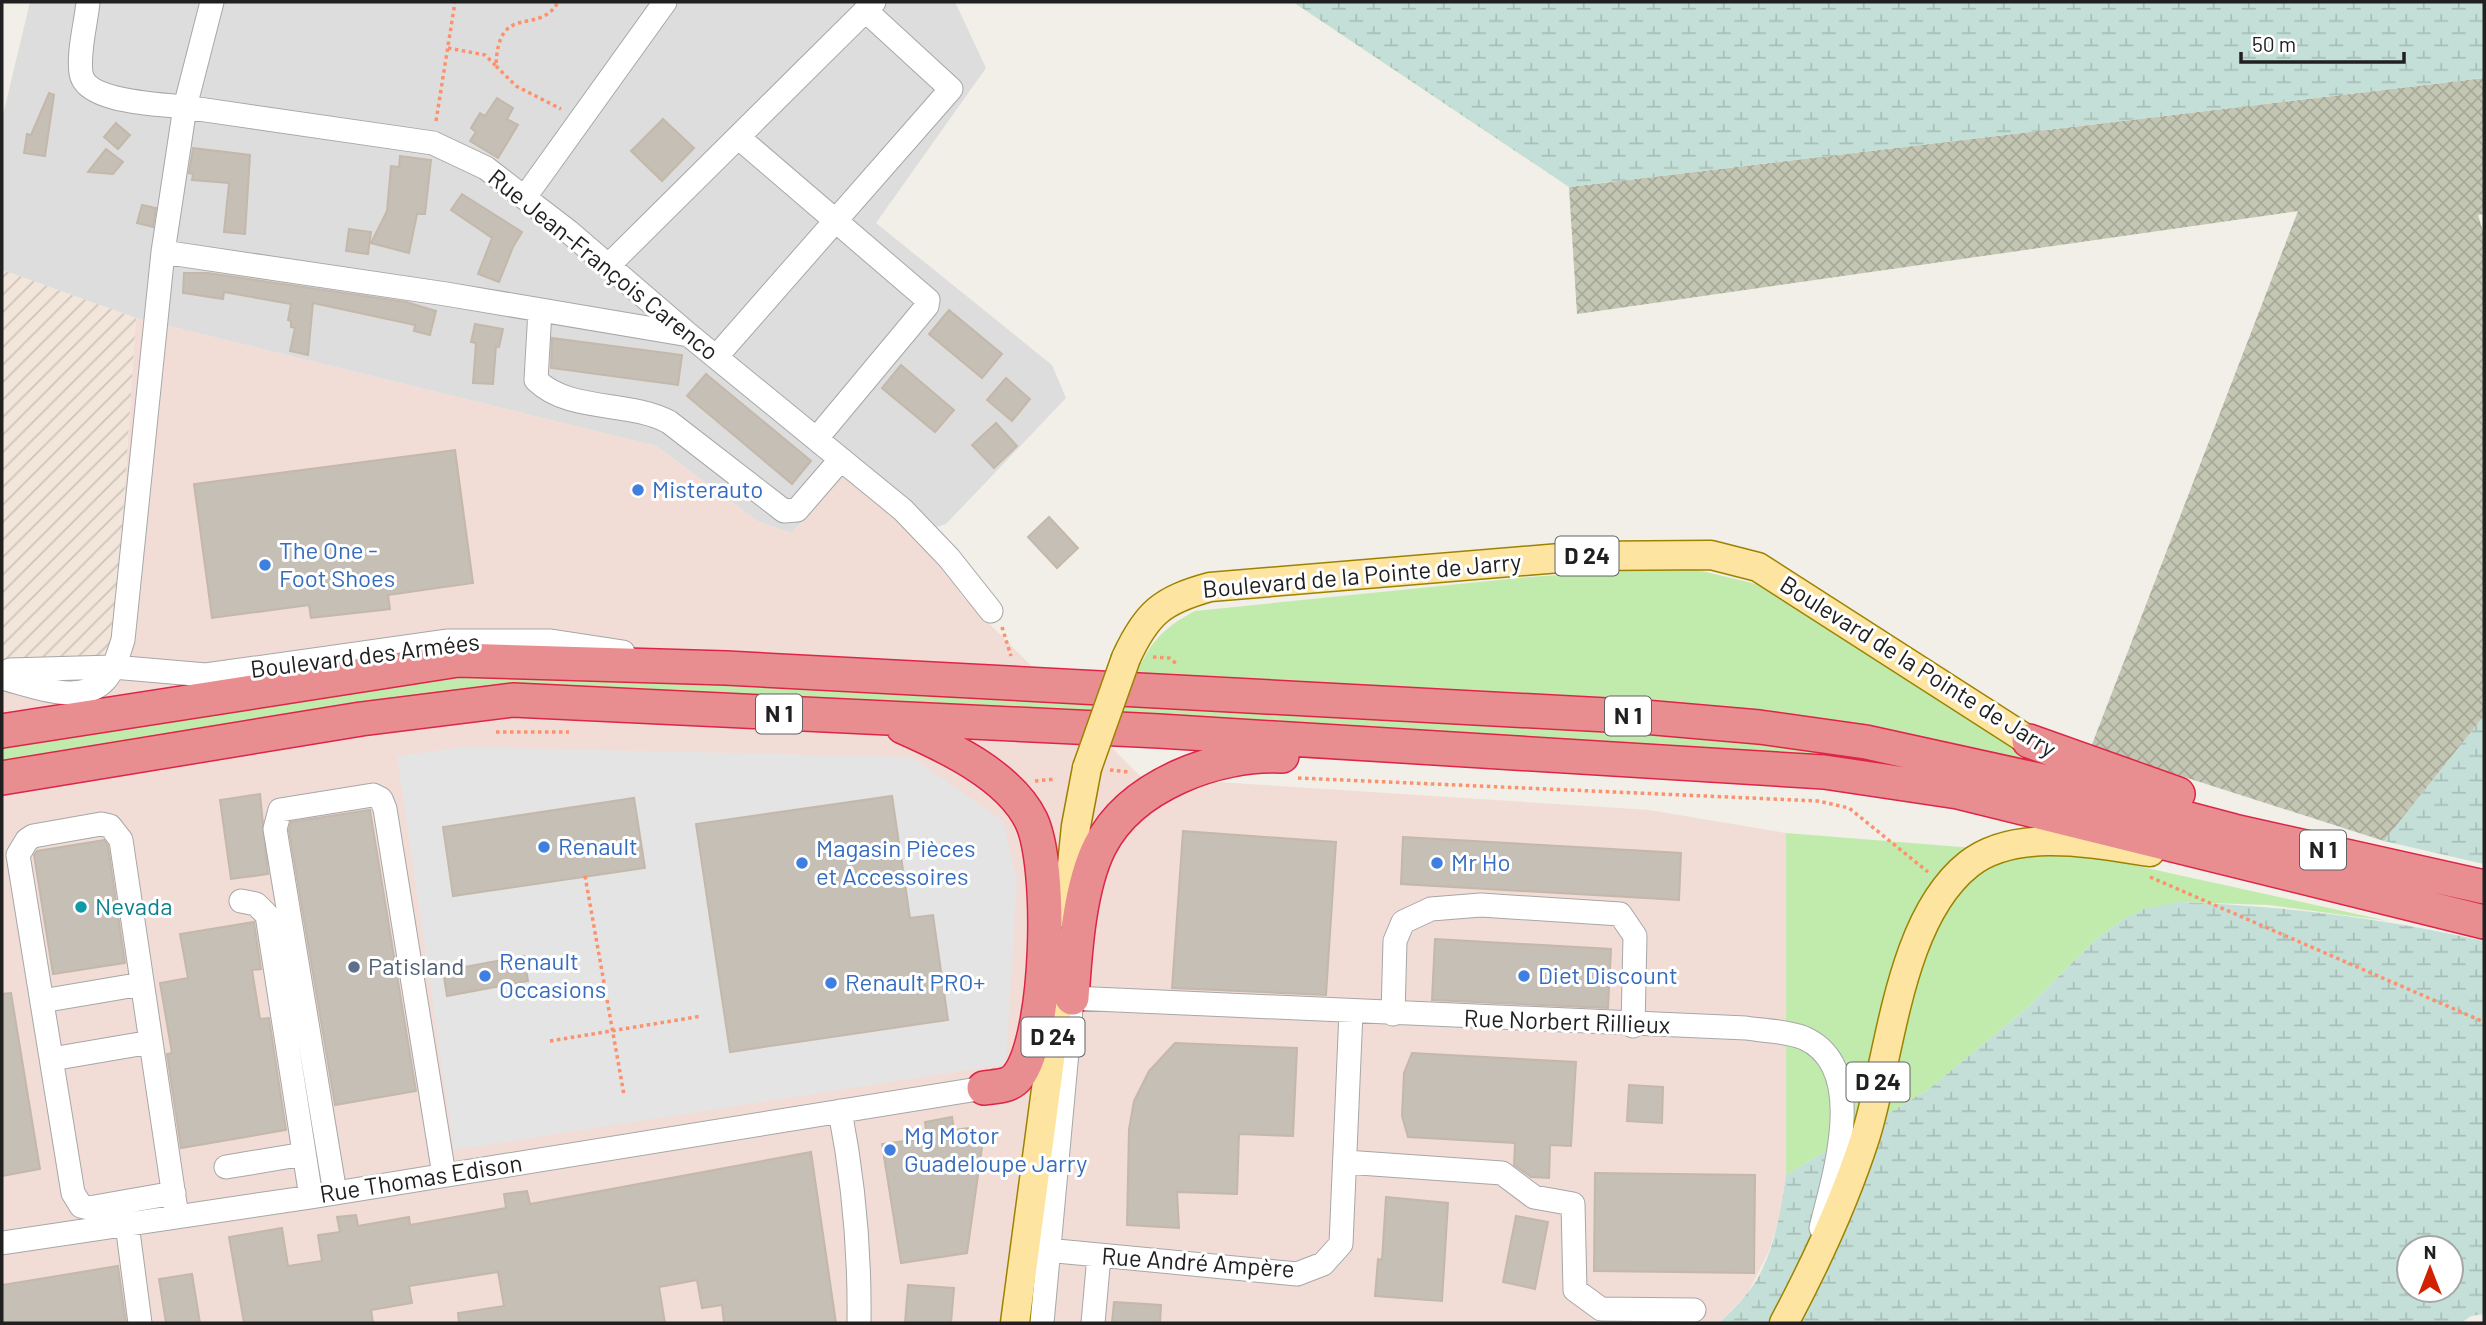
<svg xmlns="http://www.w3.org/2000/svg" width="2486" height="1325" font-family="Barlow,sans-serif">
<defs>
<pattern id="military-furrows" width="10" height="10" patternUnits="userSpaceOnUse" patternTransform="scale(1.75)"><rect width="10" height="10" fill="#f2e5da"/><path d="M-1 1l2-2M0 10L10 0M9 11l2-2" fill="none" stroke="#cfc4bb"/></pattern>
<pattern id="construction-cross-hatch" width="8" height="8" patternUnits="userSpaceOnUse" patternTransform="scale(1.75)"><rect width="8" height="8" fill="#c3c6b2"/><path d="M0 0l8 8M0 8l8-8" fill="none" stroke="#a7aa99"/></pattern>
<pattern id="wetland-marsh" width="20" height="14" patternUnits="userSpaceOnUse" patternTransform="scale(1.75)"><rect width="20" height="14" fill="#c3dfd7"/><path d="M1 5h8M5 5V1M11 12h8M15 12V8" fill="none" stroke="#a7bfb8"/></pattern>
</defs>
<rect width="100%" height="100%" fill="#f1efe7"/>
<path fill="#dedddd" d="M30 2H955L986 68 876 223 1052 365 1066 398 946 524 920 532 791 533 759 522 656 446 136 318 2 270V119Z"/>
<path fill="#f2dcd6" d="M136 318 656 446 759 522 791 533 844 476 920 532 962 596 1141 777 1649 810 1786 833V1175L1781 1212 1769 1251 1748 1293 1719 1323H2V662L113 667Z"/>
<path fill="url(#military-furrows)" d="M2 270 136 318 113 667 2 662Z"/>
<path fill="url(#construction-cross-hatch)" d="M2484 78V214L2478 215 2484 235V716L2384 841 2091 747 2298 211 1577 314 1569 187Z"/>
<path fill="#c1ebad" d="M1685 567 1769 587 2039 766 1133 680C1150 644 1159 630 1195 611L1529 577Z
M537 673 1637 731C1730 739 1820 747 1911 768L656 694 2 764V748L441 679Z
M1786 833 2101 858 2388 921 2269 905 2180 902 2122 920 2094 941 2028 1007 1929 1089 1786 1175Z"/>
<path fill="url(#wetland-marsh)" fill-rule="evenodd" d="M1293 2H2484V78L1569 187Z
M2484 716V864L2384 841Z
M2180 902C2283 906 2383 918 2484 941V1314L2471 1316 2461 1323H1719C1728 1314 1738 1305 1746 1295 1772 1265 1781 1212 1786 1175L1929 1089 2028 1007 2094 941 2122 920 2144 909ZM2409 1248H2451V1290H2409Z"/>
<path fill="#e4e4e4" d="M465 747 912 757 1003 821 1017 879 1006 1064 454 1150 397 756Z"/>
<path fill="#c6bfb6" stroke="#c3b8a9" stroke-width="2" d="M49 93 54 95 45 156 24 153 27 134 31 135Z
M497 98 513 108 507 119 518 125 498 158 470 141 476 132 471 128 480 113 485 116Z
M663 119 694 148 662 181 631 151Z
M116 123 130 135 118 149 104 137Z
M193 148 250 155 245 234 224 232 229 183 192 180 193 174 189 173Z
M106 149 123 162 113 174 88 172Z
M400 156 431 160 425 214H417L409 253 371 243 387 211 391 166 399 167Z
M462 194 522 232 513 247 499 282 478 274 492 238 451 210Z
M142 205 156 208 153 227 137 223Z
M349 229 371 232 368 254 346 251Z
M184 273H208L406 302 436 311 430 335 414 331 415 325 313 303 308 355 290 351 295 328 291 327V321L288 320 291 304 224 292 223 299 183 293Z
M949 310 1002 354 982 378 929 334Z
M475 324 503 329 499 347 496 346 493 384 473 383 476 343 471 342Z
M552 338 682 355 678 385 551 368Z
M901 365 954 410 935 432 882 388Z
M706 374 811 461 792 484 687 396Z
M1006 378 1030 399 1012 421 987 400Z
M996 423 1017 446 994 468 972 445Z
M455 450 473 583 388 595 390 609 311 618 309 605 212 618 194 484Z
M1049 517 1078 548 1057 568 1028 537Z
M260 794 268 874 231 879 220 800Z
M892 796 910 918 933 915 948 1020 730 1052 696 824Z
M634 798 645 868 453 896 443 827Z
M370 810 416 1091 335 1105 289 830 291 822Z
M1183 831 1336 842 1326 995 1172 988Z
M1403 837 1681 853 1679 900 1401 884Z
M104 840 108 846 125 963 53 974 34 855 37 851Z
M254 922 261 969 252 970 260 1019 269 1018 286 1130 181 1148 167 1054 172 1053 160 983 188 978 180 934Z
M1435 939 1611 949 1608 1008 1432 1000Z
M524 956 528 981 447 996 443 971Z
M11 993 40 1169 2 1176V994Z
M1175 1043 1297 1048 1293 1136 1239 1134 1237 1194 1177 1192 1179 1228 1127 1225 1129 1129 1134 1101 1149 1071Z
M1412 1053 1576 1062 1571 1146 1550 1145 1549 1178 1531 1177 1514 1165 1515 1143 1408 1137 1402 1116 1404 1073Z
M1629 1085 1663 1087 1662 1123 1627 1121Z
M952 1117 954 1130 969 1128 983 1140 967 1253 901 1263 882 1144 927 1138 925 1122Z
M811 1152 836 1323H724L722 1305 702 1308 697 1280 659 1287 665 1323H459L458 1313 504 1306 498 1272 409 1286 412 1303 371 1310 373 1323H244L229 1237 282 1228 288 1266 322 1261 318 1235 340 1232 337 1217 356 1215 358 1226 409 1217 410 1225 506 1208 504 1194 527 1191 530 1204Z
M1595 1173 1755 1175 1754 1273 1594 1271Z
M1386 1197 1448 1203 1442 1301 1375 1296 1378 1259 1382 1260Z
M1516 1216 1548 1222 1535 1289 1503 1282Z
M118 1266 126 1323H2V1285Z
M192 1274 200 1323H166L159 1279Z
M908 1285 954 1288 951 1323H905Z
M1114 1302 1161 1305 1160 1323H1112Z"/>
<g fill="none" stroke-linecap="round" stroke-linejoin="round">
<g stroke="#a7a7a7" stroke-width="25">
<path id="minor" d="M88 2C86 24 78 51 81 73 85 103 161 104 185 107L212 2
M738 137 928 300 927 306 817 438
M525 197 665 2
M163 252 446 294 689 335
M608 266 874 2
M540 310 536 380C570 413 628 400 669 422L784 511 797 510 841 459
M716 357 951 89 865 10
M10 670 113 667 206 675 448 641H551L623 652
M2 678C30 685 80 706 104 681 115 670 118 654 123 640L163 252 185 107 433 143 486 168 568 231 689 335 903 510 949 558 991 611
M241 901 256 904 267 915 311 1197
M42 1001 142 984
M1393 1014 1395 941 1403 922 1431 909 1481 905 1620 914 1635 936 1633 1026
M52 1059 151 1042
M840 1111C854 1183 860 1250 859 1323
M1345 1162 1502 1173 1534 1197 1573 1204 1575 1290 1601 1309 1694 1310
M226 1167 304 1154
M174 1193 89 1208 81 1206 73 1193 18 855 27 840 33 836 101 824 110 826 121 840 177 1217
M335 1193 275 829 280 810 373 795 381 799 385 809 444 1175
M127 1224 140 1323
M2 1243 311 1197 984 1088
M1036 1249 1297 1274 1323 1264 1341 1244 1351 1012
M1042 1323 1072 998 1746 1028C1765 1031 1787 1031 1804 1038 1870 1067 1833 1178 1821 1228
M1093 1323 1099 1256"/>
</g>
<g stroke="#9d8200" stroke-width="31">
<path id="major" d="M1126 658C1147 612 1163 600 1210 587L1584 556 1711 555 1758 567 2029 741 2050 751
M1067 914 1076 826 1087 768
M1015 1323 1062 969
M1784 1323C1816 1263 1844 1203 1865 1138 1891 1056 1898 920 1969 864 2016 827 2096 844 2150 852"/>
</g>
<g stroke="#de2547" stroke-width="36">
<path id="highway" d="M903 727C946 746 1009 775 1031 820 1053 865 1049 1036 1018 1076 1010 1087 997 1086 984 1088
M2 731 458 660 726 668 1644 717 1759 727 1866 742 2052 783 2234 831 2484 887
M2029 741 2178 794
M2 778 361 719 513 700 1159 731 1824 772 1958 792 2484 922
M1072 998C1075 953 1079 887 1100 846 1131 785 1217 753 1282 756"/>
</g>
<path stroke="#fc926d" stroke-width="3.5" stroke-dasharray="3.5 3.5" stroke-linecap="butt" d="M448 48 485 55 496 66C498 0 539 37 558 2
M496 66 516 86 561 109
M436 121 455 2
M1002 627 1011 656
M1153 657 1169 658 1177 664
M496 732H569
M1110 770 1130 772
M1298 778 1818 801 1849 808 1928 872
M1035 781 1056 779
M585 876 624 1095
M2150 877 2484 1022
M550 1041 702 1016"/>
<use href="#minor" stroke="#fff" stroke-width="23"/>
<use href="#major" stroke="#fde4a0" stroke-width="28"/>
<use href="#highway" stroke="#e98e90" stroke-width="33"/>
<g stroke="#9d8200" stroke-width="31" stroke-linecap="butt">
<path id="major-bridge" d="M1087 768 1126 658"/>
</g>
<use href="#major-bridge" stroke="#fde4a0" stroke-width="28"/>
</g>
<g fill="#3f7fe0" stroke="#fff" stroke-width="2.5">
<circle cx="638" cy="490" r="7"/>
<circle cx="265" cy="565" r="7"/>
<circle cx="544" cy="847" r="7"/>
<circle cx="802" cy="863" r="7"/>
<circle cx="1437" cy="863" r="7"/>
<circle cx="485" cy="976" r="7"/>
<circle cx="1524" cy="976" r="7"/>
<circle cx="831" cy="983" r="7"/>
<circle cx="890" cy="1150" r="7"/>
</g>
<circle fill="#0f9aa8" stroke="#fff" stroke-width="2.5" cx="81" cy="907" r="7"/>
<circle fill="#5c6f8a" stroke="#fff" stroke-width="2.5" cx="354" cy="967" r="7"/>
<g text-anchor="middle" stroke-width="6" stroke-linejoin="round" paint-order="stroke">
<g fill="#fff" stroke="#636363" stroke-width="2">
<rect x="1555.5" y="536.5" width="63" height="39" rx="5"/>
<rect x="756" y="694.5" width="46" height="39" rx="5"/>
<rect x="1605" y="696.5" width="46" height="39" rx="5"/>
<rect x="2300" y="830.5" width="46" height="39" rx="5"/>
<rect x="1021.5" y="1017.5" width="63" height="39" rx="5"/>
<rect x="1846.5" y="1062.5" width="63" height="39" rx="5"/>
</g>
<g font-size="23" font-weight="bold" fill="#202020">
<text x="1587" y="564">D 24</text>
<text x="779" y="722">N 1</text>
<text x="1628" y="724">N 1</text>
<text x="2323" y="858">N 1</text>
<text x="1053" y="1045">D 24</text>
<text x="1878" y="1090">D 24</text>
</g>
<g font-size="24" fill="#202020" stroke="#fff">
<text transform="translate(603 265) rotate(39)" y="8">Rue Jean-François Carenco</text>
<text transform="translate(1362 576) rotate(-5)" y="8">Boulevard de la Pointe de Jarry</text>
<text transform="translate(365 656) rotate(-7)" y="8">Boulevard des Armées</text>
<text transform="translate(1918 667) rotate(32)" y="8">Boulevard de la Pointe de Jarry</text>
<text transform="translate(1567 1022) rotate(2)" y="8">Rue Norbert Rillieux</text>
<text transform="translate(421 1179) rotate(-9)" y="8">Rue Thomas Edison</text>
<text transform="translate(1198 1263) rotate(4)" y="8">Rue André Ampère</text>
</g>
<g font-size="24" fill="#366cbe" stroke="#fff" text-anchor="start">
<text x="652" y="498">Misterauto</text>
<text x="279" y="559">The One -<tspan x="279" dy="28">Foot Shoes</tspan></text>
<text x="558" y="855">Renault</text>
<text x="816" y="857">Magasin Pièces<tspan x="816" dy="28">et Accessoires</tspan></text>
<text x="1451" y="871">Mr Ho</text>
<text x="499" y="970">Renault<tspan x="499" dy="28">Occasions</tspan></text>
<text x="1538" y="984">Diet Discount</text>
<text x="845" y="991">Renault PRO+</text>
<text x="904" y="1144">Mg Motor<tspan x="904" dy="28">Guadeloupe Jarry</tspan></text>
</g>
<g font-size="24" fill="#0d838f" stroke="#fff" text-anchor="start">
<text x="95" y="915">Nevada</text>
</g>
<g font-size="24" fill="#4e5e75" stroke="#fff" text-anchor="start">
<text x="368" y="975">Patisland</text>
</g>
</g>
<rect width="2486" height="1325" fill="none" stroke="#202020" stroke-width="7"/>
<g transform="translate(2430 1269)"><circle r="33" fill="#ffffff" stroke="#a6a6a6" stroke-width="2"/>
<path d="M0-5L12 26L0 18L-12 26Z" fill="#d12100"/>
<text y="-10" font-size="19" font-weight="bold" text-anchor="middle" fill="#202020">N</text>
</g>
<path d="M2241 52v10h163v-10" fill="none" stroke="#202020" stroke-width="3.5"/>
<text x="2252" y="52" font-size="21" fill="#202020" stroke="#ffffff" stroke-width="5" paint-order="stroke">50 m</text>
</svg>
